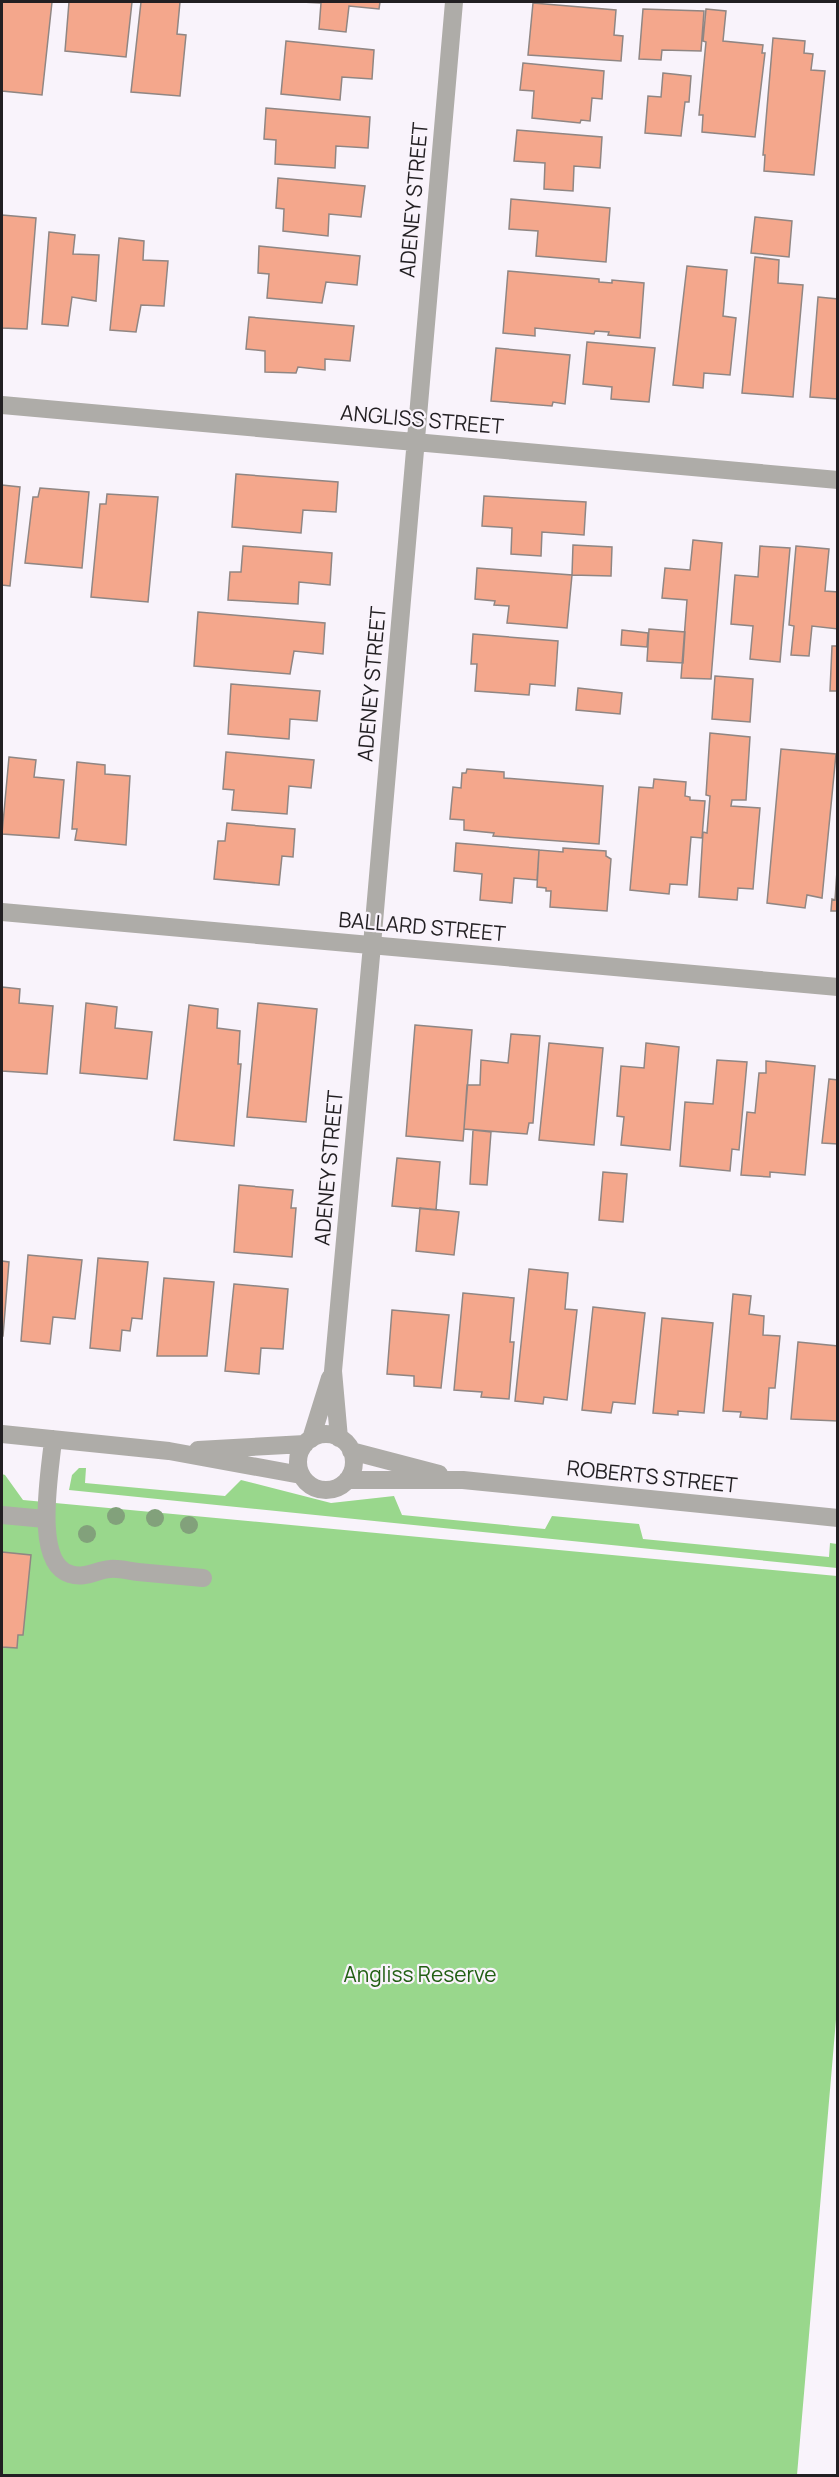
<svg xmlns="http://www.w3.org/2000/svg" width="839" height="2477" font-family="Manrope,sans-serif">
<rect width="100%" height="100%" fill="#f9f3fb"/>
<path fill="#99d78c" d="M79 1468H86L85 1483 225 1496 241 1480 331 1503 394 1496 402 1515 545 1529 552 1516 639 1524 643 1539 829 1557 830 1543 837 1544V1568L69 1490 72 1475Z
M2 1474 5 1475 23 1500 837 1576V2008L797 2475 2 2476Z"/>
<path fill="#f4a78c" stroke="#908683" stroke-width="1.5" d="M2 2H52L42 95 2 91Z
M69 2H132L126 57 65 51Z
M141 2H180L177 34 186 35 180 96 131 92Z
M301 2H380L379 9 349 6 346 32 319 29 321 3Z
M533 3 616 10 614 35 623 36 621 61 528 55Z
M643 9 704 11 701 51 662 50 661 60 639 59Z
M706 9 726 11 723 41 763 45 762 53H765L755 137 702 132 703 115H699L706 42 703 41Z
M773 38 805 41 804 53 813 54 811 70 825 71 814 175 764 171 765 155H763Z
M286 41 374 50 372 79 342 77 340 100 281 94Z
M523 63 604 71 602 99 592 98 590 121 581 120 580 123 532 118 534 91 520 90Z
M663 73 691 76 689 102H685L681 136 645 133 648 96 661 97Z
M266 108 370 117 368 148 336 146 335 168 275 164 276 140 264 139Z
M517 130 602 137 600 168 574 166 573 191 544 189 545 163 514 161Z
M278 178 365 186 361 217 329 214 328 236 283 231 284 209 276 208Z
M511 199 610 208 606 262 536 256 538 231 509 229Z
M2 215 36 218 27 329 2 328Z
M755 217 792 221 789 257 751 253Z
M49 232 75 235 73 254 99 255 96 301 72 297 68 326 42 324Z
M119 238 144 241 143 260 168 261 164 306 141 305 136 332 110 330Z
M259 246 360 256 357 285 326 282 322 303 267 298 269 274 258 273Z
M755 257 779 260 778 283 803 285 793 397 742 393Z
M687 266 727 270 723 316 736 318 730 375 704 373 703 388 673 385Z
M508 271 599 279V282L612 283V280L644 283 640 338 608 335 609 332 595 331 594 334 535 328V336L503 333Z
M818 297 838 299V399L810 397Z
M249 317 354 326 350 361 325 359V370L298 367 296 373 265 372V351L246 349Z
M587 342 655 348 649 402 611 399 612 387 583 384Z
M496 348 570 355 565 404 553 402 552 406 491 401Z
M236 474 338 482 336 512 303 510 301 533 232 527Z
M2 485 20 487 10 586 2 585Z
M40 488 89 492 82 568 25 563 33 497H38Z
M107 494 158 497 148 602 91 597 100 504H106Z
M484 496 586 502 584 535 542 532 541 556 511 554 512 528 482 526Z
M693 540 722 543 711 679 681 678 687 600 662 598 665 568 690 570Z
M573 545 612 547 611 576 572 575Z
M243 546 332 553 330 585 299 582 298 604 228 600 230 572H241Z
M760 546 790 548 780 662 750 659 753 626 731 624 735 575 758 577Z
M796 546 829 549 825 591 838 592V629L812 626 809 656 791 655 794 626 789 625Z
M477 568 572 575 567 628 507 623 509 606 494 605 495 601 475 599Z
M198 612 325 623 323 654 294 651 290 674 194 666Z
M649 629 685 632 683 663 647 661Z
M622 630 648 633 647 647 621 645Z
M473 634 558 641 555 686 530 684 529 695 475 691 477 664H471Z
M832 646H838V691H830Z
M715 676 753 679 750 722 712 719Z
M231 684 320 691 317 721 290 719 289 739 228 734Z
M578 688 622 693 620 714 576 710Z
M710 733 750 737 746 800H732L731 806 760 808 753 889 738 888 737 900 699 897 703 832 707 833 710 796 706 795Z
M781 749 836 754 822 898 807 895 805 908 767 903Z
M226 752 314 760 311 788 289 786 287 814 232 810 234 790 223 789Z
M9 757 36 760 34 777 64 780 59 838 2 834Z
M77 762 105 765V774L130 776 126 845 75 840 77 829H72Z
M467 769 504 772V778L603 786 599 844 493 836 494 833 464 830V820L450 819 453 787 461 788 462 773H466Z
M654 779 686 782 685 796 690 797V800L705 801 702 838 691 837 687 885 670 884 669 894 630 890 639 787 653 788Z
M227 823 295 829 293 857 282 856 279 885 214 879 218 841H225Z
M456 843 539 850 537 880 514 878 512 903 480 900 482 874 454 871Z
M563 848 606 851V856L611 859 607 911 550 907 551 891H546V888L537 887 539 850 563 852Z
M837 871 838 911H831L832 899 835 900Z
M2 987 20 989 19 1003 53 1006 47 1074 2 1071Z
M86 1003 117 1007 115 1028 152 1032 147 1079 80 1073Z
M258 1003 317 1009 306 1122 247 1117Z
M189 1005 218 1009 217 1028 240 1031 238 1064H241L234 1146 174 1140Z
M415 1025 472 1030 463 1141 406 1136Z
M511 1034 540 1036 533 1123H529L527 1134 464 1129 467 1085H480L481 1060 508 1063Z
M549 1043 603 1048 594 1145 539 1140Z
M646 1043 679 1047 670 1150 621 1145 624 1117 617 1116 621 1066 644 1068Z
M717 1060 747 1062 739 1150 732 1149 730 1171 680 1166 685 1102 713 1104Z
M766 1061 815 1066 805 1175 770 1172V1177L741 1175 747 1112 755 1113 759 1073H766Z
M829 1079 838 1080V1144L822 1143Z
M473 1130 491 1132 487 1185 470 1184Z
M397 1158 440 1162 436 1210 392 1206Z
M603 1172 627 1174 623 1222 599 1220Z
M239 1185 293 1190 291 1208H296L292 1257 234 1252Z
M420 1208 459 1212 454 1255 416 1251Z
M28 1255 82 1260 75 1319 53 1317 50 1344 21 1341Z
M98 1258 148 1262 142 1319 132 1318 130 1331 122 1330 120 1351 90 1348Z
M2 1261 9 1262 3 1336H2Z
M529 1269 568 1273 565 1309 577 1310 567 1400 544 1397 543 1404 515 1401Z
M164 1278 214 1282 207 1356H157Z
M234 1284 288 1289 283 1349 261 1348 259 1374 225 1371Z
M463 1293 514 1298 510 1342H514L509 1399 481 1397 482 1392 454 1390Z
M733 1294 751 1296 749 1314 764 1316 763 1335 780 1336 775 1388H769L767 1419 740 1417 741 1412 723 1411Z
M593 1307 645 1313 635 1404 613 1402 611 1413 582 1410Z
M392 1310 449 1315 441 1388 414 1386V1376L387 1374Z
M662 1318 713 1323 704 1413 678 1411V1415L653 1413Z
M798 1342 838 1346V1421L791 1419Z
M2 1552 31 1555 23 1635H18L17 1648 2 1647Z"/>
<g fill="none" stroke-linecap="round" stroke-linejoin="round">
<path stroke="#aeaca8" stroke-width="18" d="M2 405 838 480
M2 912 838 987
M2 1434 169 1451 301 1475
M298 1462a28 28 0 1 1 56 0a28 28 0 1 1-56 0Z
M339 1438 333 1371 372 945 454 2
M53 1439C51 1468 32 1563 70 1574 85 1579 96 1570 110 1569 119 1568 129 1571 138 1572 160 1574 181 1576 203 1578
M311 1439 330 1378
M198 1450 305 1444
M351 1451 439 1474
M347 1480H463L838 1518
M2 1515 45 1519"/>
</g>
<g fill="#82a17b">
<circle cx="116" cy="1516" r="9"/>
<circle cx="155" cy="1518" r="9"/>
<circle cx="189" cy="1525" r="9"/>
<circle cx="87" cy="1534" r="9"/>
</g>
<g text-anchor="middle" stroke-width="4.5" stroke-linejoin="round" paint-order="stroke">
<g font-size="21" fill="#221f22" stroke="#f9f3fb">
<text transform="translate(414 200) rotate(-85)" y="7">ADENEY STREET</text>
<text transform="translate(422 420) rotate(5)" y="7">ANGLISS STREET</text>
<text transform="translate(372 684) rotate(-85)" y="7">ADENEY STREET</text>
<text transform="translate(422 927) rotate(5)" y="7">BALLARD STREET</text>
<text transform="translate(329 1168) rotate(-85)" y="7">ADENEY STREET</text>
<text transform="translate(652 1477) rotate(6)" y="7">ROBERTS STREET</text>
</g>
<g font-size="21" fill="#215e13" stroke="#f9f3fb">
<text x="420" y="1982">Angliss Reserve</text>
</g>
</g>
<rect width="839" height="2477" fill="none" stroke="#221f22" stroke-width="6"/>
</svg>
